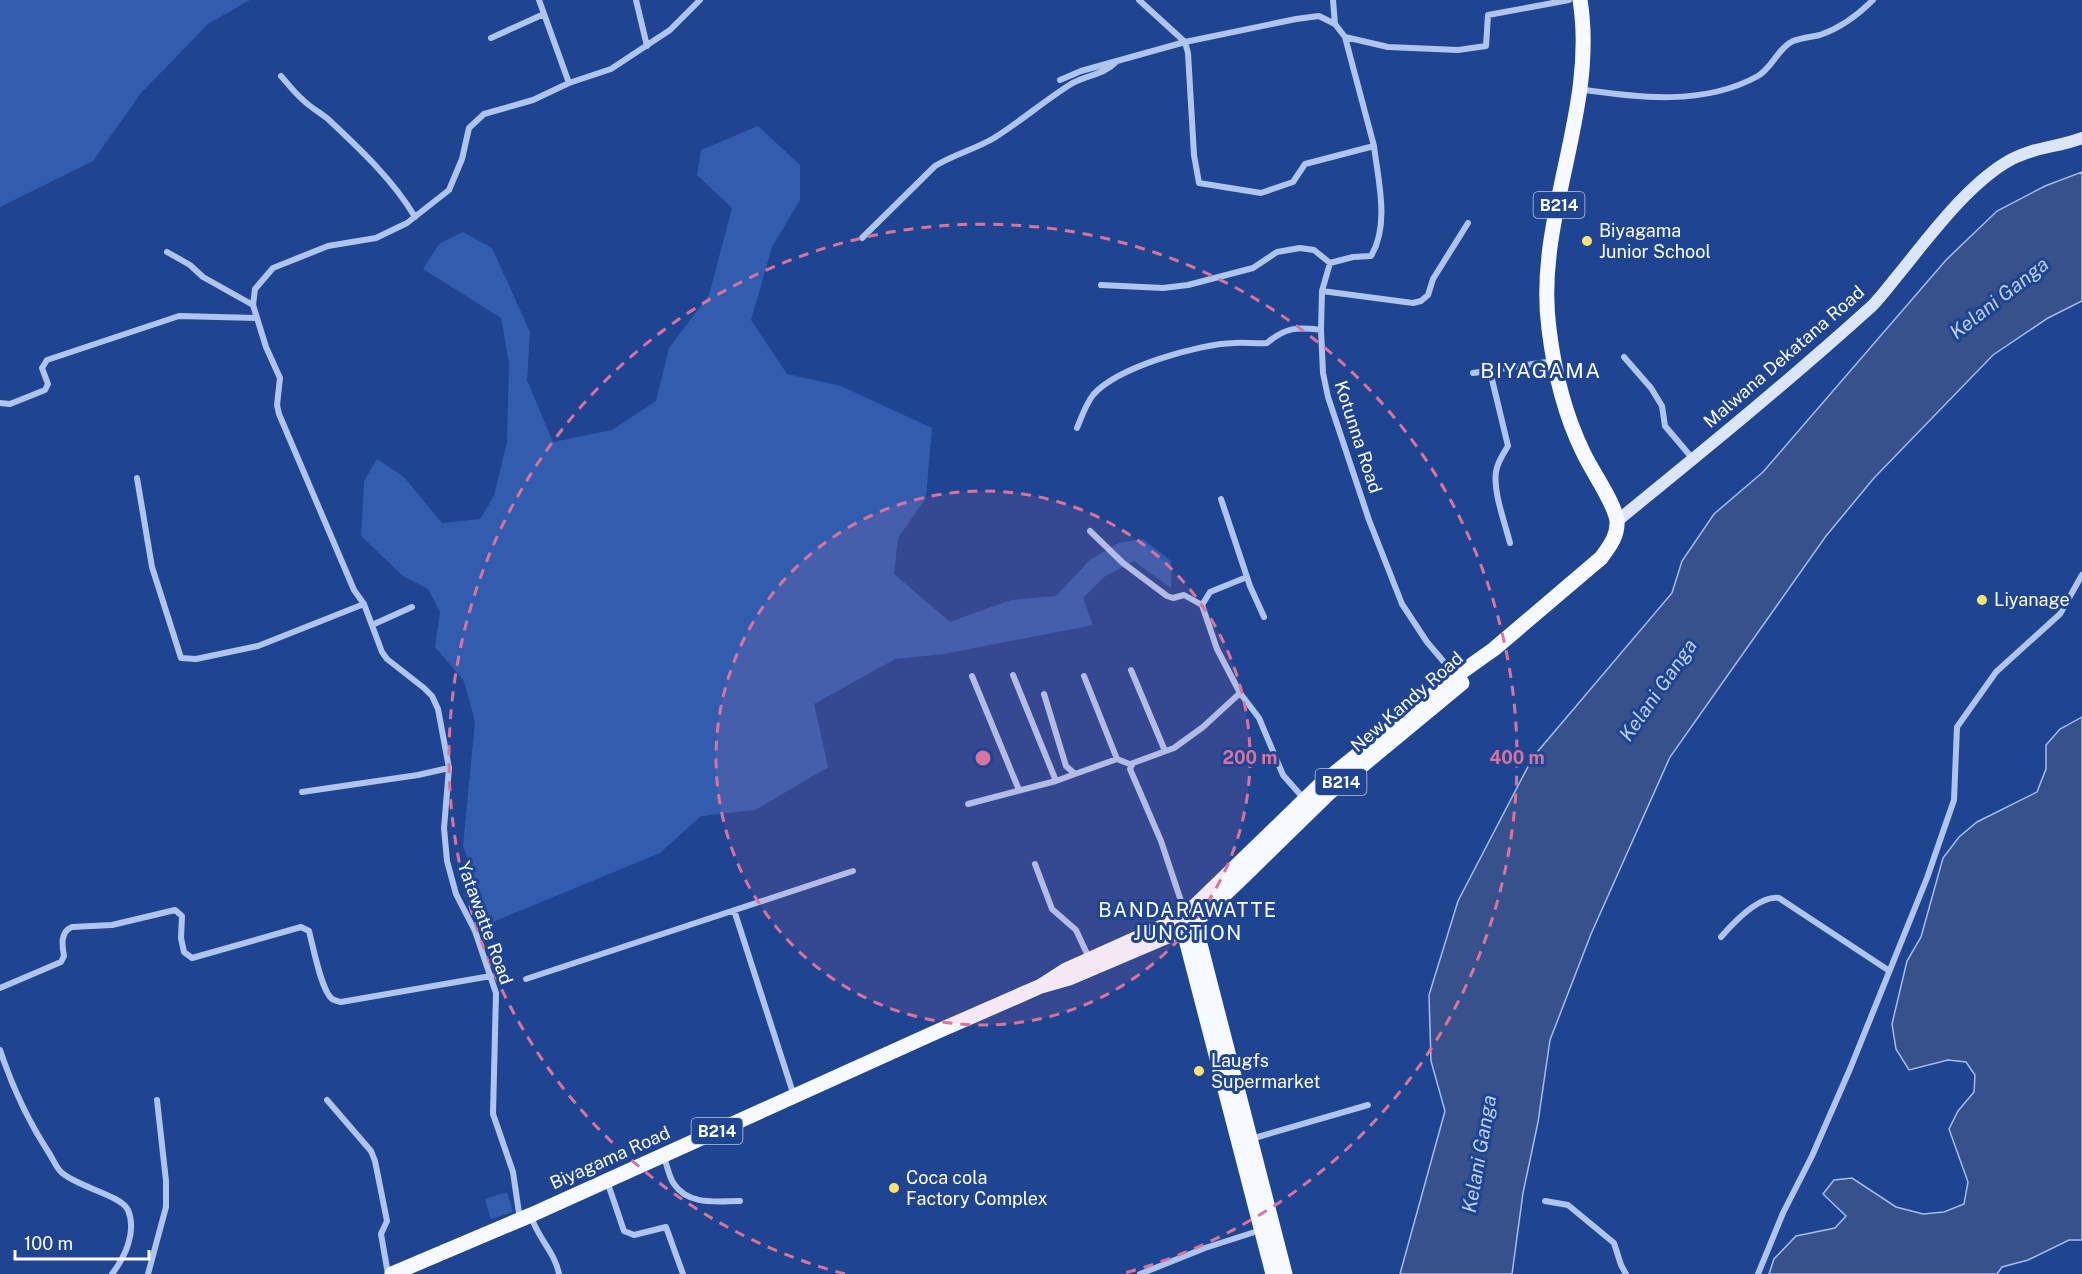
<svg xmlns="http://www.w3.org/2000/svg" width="2082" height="1274" font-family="'Public Sans',sans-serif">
<rect width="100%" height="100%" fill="#1e4492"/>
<path fill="#325daf" d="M0 0H250L208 24 141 93 93 161 0 207Z
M758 126 800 165V200L772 247 751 320 787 374 841 386 932 428 926 498 898 538 894 574 950 622 1011 600 1056 596 1090 560 1119 543 1143 539 1171 561V588L1134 561 1104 577 1083 598 1093 625 944 654 895 659 814 704 828 767 755 810 701 816 660 853 488 924 481 895 463 846 475 722 464 681 435 647 440 612 428 589 403 576 361 536 364 481 377 459 404 477 442 523 480 519 494 496 507 442 509 363 501 318 423 269 439 244 463 232 492 248 530 332 527 380 553 442 612 430 656 401 669 348 709 295 732 208 697 175 701 150Z
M507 1192 513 1212 491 1219 485 1199Z"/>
<path fill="#36518b" stroke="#a3beef" stroke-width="1.5" d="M2082 172V301L2048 318 1993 355 1874 478 1826 536 1670 757 1591 934 1550 1040 1538 1122 1523 1193 1512 1274H1400L1445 1111 1431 1061 1429 995 1458 901 1533 757 1672 593 1682 561 1714 514 1763 472 1946 260 1997 211 2045 186Z
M2082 717V1240H2069L2028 1260 2002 1267 1997 1274H1769L1774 1259 1796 1236 1835 1228 1846 1216 1823 1194 1834 1180 1852 1178 1896 1207 1923 1214 1944 1212 1964 1204 1968 1182 1949 1129 1958 1111 1974 1092 1975 1075 1966 1062 1948 1060 1909 1070 1896 1049 1892 1024 1907 961 1921 937 1943 858 1959 837 1977 822 2037 792 2046 769V745L2060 729Z"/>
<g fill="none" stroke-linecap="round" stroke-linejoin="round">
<path stroke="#afc5ee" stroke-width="6" d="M539 0 569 83
M636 0 647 46
M1139 0 1185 42 1188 53 1194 155 1199 183 1261 193 1293 182 1305 164 1374 146C1378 180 1390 225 1371 256L1353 257 1330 263 1322 291 1321 330 1323 373 1328 397 1369 520 1402 604 1427 642 1455 675
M1335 24 1345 37 1374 146
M1345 37 1388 47 1458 50 1486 46 1488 15 1569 0
M491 38 544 14
M281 76C288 84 295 93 303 100 311 108 321 113 329 120 359 148 394 181 415 217
M1060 80 1081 71 1185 42 1296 19 1319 16 1335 24 1333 0
M1579 89C1638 98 1704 106 1758 76 1772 68 1779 47 1793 41 1802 38 1811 37 1820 35 1841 28 1858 15 1873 0
M862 238 935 166C954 154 976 149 994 138 1021 121 1044 101 1071 84 1086 75 1104 75 1116 62
M167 252 190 265 203 277 253 305
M1101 285 1163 288 1188 285 1253 268 1277 252 1300 248 1314 250 1330 263
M1322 291 1413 303 1421 301 1428 295 1433 279 1468 223
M1624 357 1651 388 1662 406 1665 426 1693 459
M1490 371 1508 446C1503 454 1497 463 1496 472 1493 492 1505 523 1510 543
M1473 373 1553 361
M0 403 10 404 45 390 48 384 42 368 47 360 179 316 256 318
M1077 428C1081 418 1086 404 1093 395 1117 367 1199 344 1234 343 1245 342 1256 344 1267 343 1286 327 1297 327 1321 330
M137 478 152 567 181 658 196 659 258 646 364 604
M1221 499 1250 586 1264 617
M1090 531 1123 563 1167 596 1173 598 1184 595 1202 605 1217 649 1240 693 1259 718 1283 775 1305 800
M1202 605 1210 592 1247 577
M372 625 412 607
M1131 670 1165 751
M1013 675 1056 781
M972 676 1019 790
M1084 676 1117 759 1132 765
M1044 694 1066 766 1075 774 1117 759
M302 792 418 775 449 768
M968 804 1056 781 1075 774
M1035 864 1052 909 1076 930 1089 958
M734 910 794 1096
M1185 913 1161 841 1130 769 1133 763 1174 748 1203 727 1240 693
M1721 937C1734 922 1759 895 1779 898L1888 970
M526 979 853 871
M0 988 61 962 64 956C62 945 60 932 72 927L112 925 175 910 182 916 181 938 184 952 192 958 301 927 309 931C313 946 321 990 332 999 334 1000 340 1002 341 1002L491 976
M0 1050C12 1086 28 1121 49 1153 53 1159 56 1167 61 1172 77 1187 121 1195 128 1210 137 1232 125 1257 112 1274
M327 1100 371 1151 375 1161 387 1221 381 1234 388 1274
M1251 1139 1368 1105
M664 1157C667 1165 669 1177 674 1184 689 1206 717 1201 740 1201
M607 1181 624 1231 634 1235 666 1227 683 1274
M1545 1201 1568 1205 1614 1243 1621 1265 1626 1274
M531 1216C537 1237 555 1252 559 1274
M520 1220 513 1172 493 1114 496 993 475 931 456 894 447 861 444 828 449 768 438 709 432 696 424 688 387 659 382 652 364 604 354 590 279 414 277 405 280 378 266 347 253 305 255 289 273 268 328 246 376 238 407 223 449 190 462 159 469 128 484 114 533 100 569 83 611 69 670 30 700 0
M148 1274 166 1207V1181L157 1100
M1140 1274 1205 1248 1261 1230
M1758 1274 1783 1213 1812 1156 1850 1069 1927 878 1954 800 1957 727 1996 672 2060 614 2082 575"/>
<path stroke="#dce6fa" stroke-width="12" d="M1617 521C1703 451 1789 381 1872 306 1881 297 1890 285 1898 275 1929 237 1969 182 2012 159 2034 147 2059 147 2082 138"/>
<path stroke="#f6f9ff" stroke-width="15" d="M1192 913 1285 1274
M1181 920 1273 1274
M1041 986 1066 970 1164 926 1191 910 1321 784 1456 676 1494 649 1601 558C1609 547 1618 536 1617 521 1615 503 1591 470 1583 452 1565 415 1554 370 1549 329 1534 219 1598 111 1580 0
M392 1274 531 1215 936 1032 1041 986 1069 978 1184 929 1205 913 1246 874 1329 793 1462 683"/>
</g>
<circle cx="983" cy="758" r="267" fill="#da749d" fill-opacity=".12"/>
<g fill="none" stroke="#da749d" stroke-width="3" stroke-dasharray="10 8">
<circle cx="983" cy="758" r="267"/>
<path d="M845 1274A534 534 0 1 1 1121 1274"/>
</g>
<g fill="#fce36f" stroke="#1e4492" stroke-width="2">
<circle cx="1587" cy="241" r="6"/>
<circle cx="1982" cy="600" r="6"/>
<circle cx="1199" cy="1071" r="6"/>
<circle cx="894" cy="1188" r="6"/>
</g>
<g text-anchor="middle" stroke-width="6" stroke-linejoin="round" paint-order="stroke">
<g fill="#1e4492" stroke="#bcc7de" stroke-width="1.5">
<rect x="1533.5" y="192" width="51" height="26" rx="4.5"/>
<rect x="1315.5" y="769" width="51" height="26" rx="4.5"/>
<rect x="691.5" y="1118" width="51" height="26" rx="4.5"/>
</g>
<g font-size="16" font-weight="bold" fill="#fff">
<text x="1559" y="211">B214</text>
<text x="1341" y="788">B214</text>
<text x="717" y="1137">B214</text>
</g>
<g font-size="18" fill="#fff" stroke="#1e4492" text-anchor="start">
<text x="1599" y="237">Biyagama<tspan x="1599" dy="21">Junior School</tspan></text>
<text x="1994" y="606">Liyanage</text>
<text x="1211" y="1067">Laugfs<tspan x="1211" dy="21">Supermarket</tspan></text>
<text x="906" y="1184">Coca cola<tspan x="906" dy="21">Factory Complex</tspan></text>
</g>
<g font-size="18" fill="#fff" stroke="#1e4492">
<text transform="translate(1784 357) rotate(-41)" y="6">Malwana Dekatana Road</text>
<text transform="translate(1358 437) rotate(72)" y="6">Kotunna Road</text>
<text transform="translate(1407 702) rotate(-41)" y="6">New Kandy Road</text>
<text transform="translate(485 923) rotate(70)" y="6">Yatawatte Road</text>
<text transform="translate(610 1158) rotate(-24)" y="6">Biyagama Road</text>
</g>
<g font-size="20" font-style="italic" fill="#bccff5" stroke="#1e4492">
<text transform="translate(1999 298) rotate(-38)" y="7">Kelani Ganga</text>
<text transform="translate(1658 690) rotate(-55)" y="7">Kelani Ganga</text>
<text transform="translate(1479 1154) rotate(-80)" y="7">Kelani Ganga</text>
</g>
<g font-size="20" letter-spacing="1.5" fill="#fff" stroke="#1e4492">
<text x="1188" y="917">BANDARAWATTE<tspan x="1188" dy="23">JUNCTION</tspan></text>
</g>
<g font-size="21" letter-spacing="1.5" fill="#fff" stroke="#1e4492">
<text x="1541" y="378">BIYAGAMA</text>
</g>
</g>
<circle cx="983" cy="758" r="9" fill="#da749d" stroke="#1e4492" stroke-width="3"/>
<g font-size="18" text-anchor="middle" font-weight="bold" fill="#da749d" stroke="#1e4492" stroke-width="6" stroke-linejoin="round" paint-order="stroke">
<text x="1250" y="764">200 m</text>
<text x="1517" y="764">400 m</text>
</g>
<path d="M15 1250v9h134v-9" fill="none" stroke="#ffffff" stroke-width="3"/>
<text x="24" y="1250" font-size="18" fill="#ffffff" stroke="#1e4492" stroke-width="4.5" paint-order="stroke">100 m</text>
</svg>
